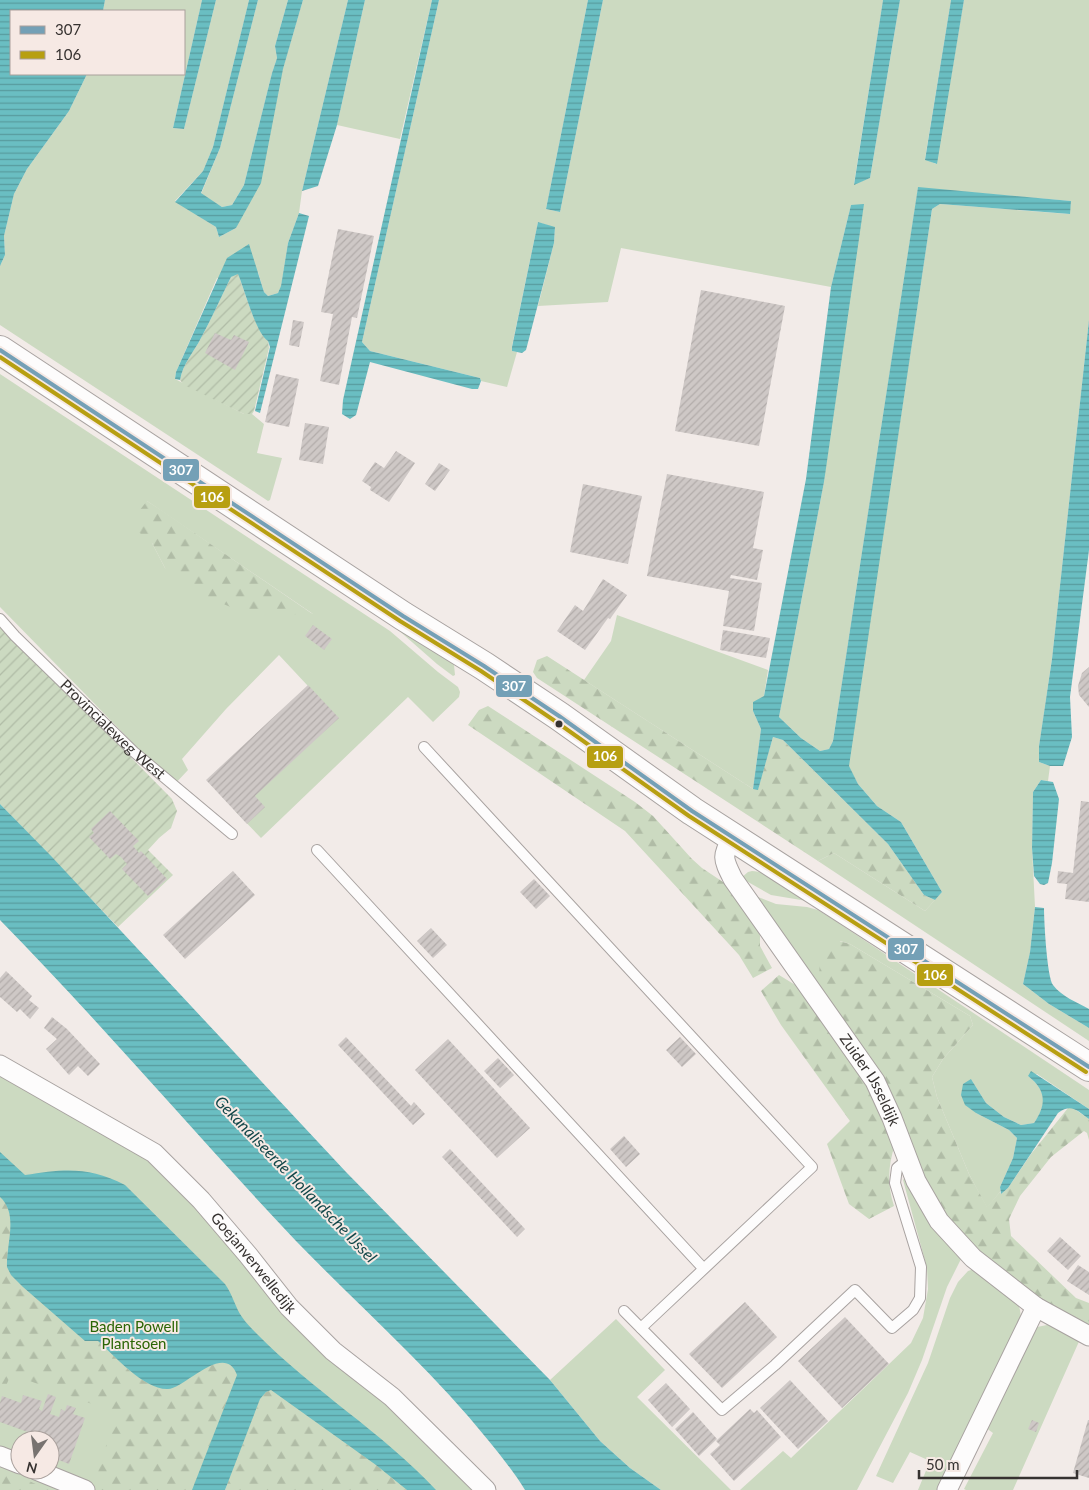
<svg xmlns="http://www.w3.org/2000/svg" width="1089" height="1490" font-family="Lato,sans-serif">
<defs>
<pattern id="forest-firs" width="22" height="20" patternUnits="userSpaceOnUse" patternTransform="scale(1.25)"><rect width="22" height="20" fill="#ccdac1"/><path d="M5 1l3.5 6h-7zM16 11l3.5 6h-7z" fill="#b0bca6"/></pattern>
<pattern id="garden-furrows" width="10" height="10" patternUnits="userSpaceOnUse" patternTransform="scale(1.25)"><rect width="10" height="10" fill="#ccdac1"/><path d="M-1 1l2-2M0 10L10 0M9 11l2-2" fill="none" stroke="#b0bca6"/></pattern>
<pattern id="water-rules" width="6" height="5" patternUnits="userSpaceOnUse" patternTransform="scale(1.25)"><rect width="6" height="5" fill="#6abec2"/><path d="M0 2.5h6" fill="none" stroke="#589b9e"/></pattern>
<pattern id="building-hatch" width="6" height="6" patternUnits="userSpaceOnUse" patternTransform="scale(1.25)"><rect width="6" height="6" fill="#cec8c6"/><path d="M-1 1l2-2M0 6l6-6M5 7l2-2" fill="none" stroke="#b2acaa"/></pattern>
</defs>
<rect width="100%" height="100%" fill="#f2ebe8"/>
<path fill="#ccdac1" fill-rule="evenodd" d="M105 0H202L173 128 183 129H184L216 0H249L213 147 203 171 175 201 216 227 219 237 236 228 303 0H348L302 191 299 213 288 243 281 287 278 293 268 296 264 292 258 272 217 278 176 372 175 379 244 414H252L264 424 257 453 282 458 270 500 268 501 0 325V266L5 255 4 236 14 194 27 169 69 111 87 74H184V11H103Z
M258 0H288L275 46 277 58 272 73 244 185 232 205 222 207 201 194 220 148Z
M365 0H432L400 139 337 125Z
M439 0H588L546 209 560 212 603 0H883L854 184 870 178 900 0H951L925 159 936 164 964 0H1089V320L1052 659 1039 746V762L1050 766 1048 781 1041 780 1033 792 1032 848 1035 907 1030 952 1023 984 1049 1004 1089 1028V1041L818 861 834 853 925 911 942 892 901 822 877 806 858 784 848 766 932 209 940 204 1069 214 1071 201 918 188 833 741 829 749 820 751 801 738 779 717 824 482 851 205 831 287 621 248 608 302 538 306 554 243 555 228 538 222 512 346V351L517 352 507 387 481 381 480 378 370 351 362 342Z
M0 374 390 631 438 672 458 687 460 692 459 697 433 722 408 697 261 838 235 811 336 716 279 655 226 709 182 759 188 770 174 785 0 607ZM147 501 313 614 165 568 152 543Z
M617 615 768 670 764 696 753 711 761 729 753 789 584 680 611 641Z
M396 628 452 662 454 665 455 675 453 676 437 664Z
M752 871C770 872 798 892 813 902L771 895 741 878 748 872Z
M758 897 776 904 807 907 818 910 834 920 1089 1090V1109L1037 1074 1028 1076C1047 1091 1047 1104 1034 1123L1021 1125 1004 1117 986 1103 971 1079 976 1113 1009 1130 1017 1138 1013 1158 1000 1187V1192L987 1208 969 1174 937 1097 932 1077 943 1059 973 1025 970 1016 850 944 840 941 823 992 757 899Z
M0 1073 141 1156 163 1172 483 1490H237L215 1481 211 1490H25L0 1480ZM20 1440H50V1470H20Z
M905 1178 962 1257 947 1287 922 1360 908 1393 857 1490H740L783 1451 791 1458 911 1343 923 1318 928 1289 927 1268 903 1180Z
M974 1269 1017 1300 1020 1310 1021 1318 941 1490H918L930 1461 910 1452 893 1483 876 1476 928 1363 950 1298 958 1282 968 1271Z
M616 1319 665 1370 637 1397 731 1490H661L630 1468 600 1441 550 1380Z
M1047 1325 1055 1326 1081 1337 1013 1490H966L964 1489 993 1433 982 1425 1027 1336 1037 1327Z"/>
<path fill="url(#forest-firs)" d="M147 501 164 512 314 615 242 612 191 590 165 568 152 543 136 530 139 511Z
M547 656 753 789H758L773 737 783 740 888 844 924 895 935 900 925 911 834 853 818 861 537 678 533 672 537 660Z
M488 706 635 802 653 816 692 859 702 868 723 882 758 927 760 936V946L772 968 753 978 739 955 625 831 468 725 479 710Z
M839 941 850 944 970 1016 973 1025 943 1059 932 1077 937 1097 969 1174 987 1207 1000 1192 1001 1194 1008 1188 1031 1154 1068 1108H1073L1089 1119V1140L1087 1133 1084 1131 1051 1157 1020 1196 1009 1219 1011 1236 1076 1298 1089 1303V1330L1004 1275 948 1221 823 992C816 968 818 954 839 941Z
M779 975 810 994 860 1068 895 1144C888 1166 887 1184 894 1206L869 1219 849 1204 827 1144 850 1121 781 1025 761 991Z
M0 1197C17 1212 9 1238 7 1258 37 1286 68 1313 98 1341 115 1356 132 1377 154 1386 159 1388 164 1389 169 1389 186 1386 224 1342 237 1375L192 1490H96L93 1488 116 1413 11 1374 0 1400Z
M271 1390 376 1465 407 1490H225L260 1399 266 1392Z
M0 1468 49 1490H0Z"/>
<path fill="url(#garden-furrows)" d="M238 273C244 290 256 332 268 341L269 348 254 411 252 414H244L184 385 180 380C183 363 194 352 201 338 212 318 221 297 231 277Z
M0 625 172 799 177 811 171 828 159 838 148 850 173 875 118 927 0 804Z"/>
<path fill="url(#water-rules)" d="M0 0H105L103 11H11V74H87L69 111 27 169 14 194 4 236 5 255 0 266Z
M202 0H216L184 129 173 128Z
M249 0H258L220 148 201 193 222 207 232 205 244 185 272 73 277 58 275 46 288 0H303L283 69 261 183 236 228 219 237 216 227 175 202 203 171 213 147Z
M348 0H365L337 125 318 186 302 191Z
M432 0H439L362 342 370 351 480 378 481 381 478 389H472L370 362 356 415 350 419 342 414 343 400Z
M588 0H603L560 212 546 209Z
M883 0H900L870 178 854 185Z
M951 0H964L937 164 925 160Z
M918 187 1071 201 1070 214 940 204 932 209 849 766 858 784 877 806 901 822 942 892 935 900 924 895 888 844 783 740 773 737 758 790 753 789 761 729 753 711V702L764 696 806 479 831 287 851 205 864 204 824 482 779 717 801 738 820 751 829 749 833 741Z
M299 213 309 216 260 413 255 411 270 347 268 341C255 332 245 290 238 274L231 277C221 297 212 318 201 338 194 352 183 363 180 380L175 379 176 372 227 258 249 244 264 292 268 296 278 293 281 286 288 243Z
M538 222 555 227 554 243 526 350 522 353 512 351V347Z
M1089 320V550L1070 697 1072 737 1063 766H1050L1039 762V746L1052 659Z
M1041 780 1053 782 1059 799 1052 863 1048 883 1044 885 1040 884 1034 876 1032 848 1033 792Z
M0 804 52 857 346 1172 550 1380 600 1441 630 1468 661 1490H525C514 1472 501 1456 488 1440 430 1368 360 1307 296 1241 196 1135 102 1024 0 920Z
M1035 907 1044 908C1044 921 1047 977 1053 985 1062 997 1077 1002 1089 1009V1028L1049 1004 1023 984 1030 952Z
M1031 1071 1089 1109V1119C1077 1111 1072 1103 1058 1113L1008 1188 1001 1194 1000 1187 1013 1158 1017 1138 1009 1130 976 1113 965 1105 961 1095 963 1084 971 1079 986 1103 1004 1117 1021 1125 1034 1123C1047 1104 1046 1090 1028 1076Z
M0 1152 25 1175C63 1169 89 1166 125 1185L225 1284C233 1295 235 1307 242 1317 246 1323 252 1329 257 1334 313 1391 382 1432 436 1490H407L376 1465 271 1390 266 1392 260 1399 225 1490H192L237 1375C225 1341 185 1388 168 1389 144 1390 115 1356 98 1341H85L23 1287 11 1275 7 1267C6 1244 19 1214 0 1197Z"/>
<path fill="url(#building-hatch)" d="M338 229 374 236 357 318 352 317 339 385 320 381 333 314 321 312Z
M701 290 785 306 759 446 675 431Z
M293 320 304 322 299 347 289 345Z
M215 333 231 340 234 335 249 342 235 370 205 353Z
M276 374 299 379 289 427 265 422Z
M305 423 329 427 323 464 299 460Z
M396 451 415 463 389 502 370 490 371 487 362 481 375 462 384 468Z
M439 463 450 470 435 491 425 484Z
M667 474 764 492 753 548 763 550 757 580 731 575 730 578 762 583 754 631 723 626 729 591 647 576Z
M583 484 642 496 628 564 570 552Z
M603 579 627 595 610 619 608 618 585 650 557 631 575 605 583 611Z
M313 625 332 639 324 650 305 636Z
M723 630 770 638 766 658 720 650Z
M1089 667V707L1079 695 1078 686 1082 673Z
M308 685 339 718 255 796 265 807 247 824 206 780Z
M1081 801 1089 802V902L1065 899 1067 884 1057 883 1058 871 1073 873Z
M110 811 139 841 133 846 139 853 141 851 167 879 148 896 122 869 127 864 121 857 116 854 110 859 89 837 94 833 91 829Z
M233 871 255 895 185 959 163 935Z
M534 879 550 896 536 909 520 892Z
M431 928 447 945 433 958 417 941Z
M6 971 32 996 29 1000 39 1008 30 1019 20 1009 17 1012 0 997V978Z
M52 1017 67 1029 100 1064 88 1076 78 1066 69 1075 46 1049 57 1039 44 1028Z
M346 1037 411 1106 414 1102 425 1114 413 1125 338 1045Z
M680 1037 696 1054 682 1067 666 1050Z
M448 1039 530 1128 497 1158 415 1070Z
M498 1058 514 1075 500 1088 484 1071Z
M624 1136 640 1154 626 1167 610 1149Z
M450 1149 525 1229 517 1237 442 1157Z
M1060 1237 1081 1256 1068 1270 1047 1251Z
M1078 1265 1089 1272V1295L1067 1281Z
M745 1302 777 1337 722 1388 689 1354Z
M845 1317 889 1364 842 1408 798 1361Z
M790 1380 828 1421 798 1449 760 1408Z
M666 1383 690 1409 672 1427 648 1400Z
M48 1394 56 1397 50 1414 59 1417 61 1409 65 1411 67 1405 76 1408 73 1414 85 1418 69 1464 51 1457 50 1440 0 1422V1403L2 1396 21 1403 23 1395 42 1401 39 1409 42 1411Z
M750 1409 754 1413 757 1410 781 1437 734 1481 710 1454 720 1445 716 1441Z
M693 1412 717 1439 699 1456 675 1429Z
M1032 1420 1039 1423 1036 1432 1028 1429Z
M1088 1420H1089V1478L1073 1473Z"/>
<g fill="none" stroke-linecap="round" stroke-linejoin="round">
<g stroke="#a8a2a0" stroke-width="12">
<g id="service">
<path id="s1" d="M0 619 15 636 134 752 232 834"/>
<path d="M424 747 812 1167 641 1328"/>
<path d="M317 850 703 1268"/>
<path d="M624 1311 722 1410 775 1365 855 1290 892 1328 913 1310 920 1298 921 1267 895 1183 897 1168 908 1159"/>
</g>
</g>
<g stroke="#a8a2a0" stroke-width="21">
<g id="minor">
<path id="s2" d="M733 837C721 856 723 859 733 879L875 1081 892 1118 916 1181 939 1221 973 1258 1036 1307 1089 1336"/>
<path id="s3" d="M0 1065 154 1153 201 1200 248 1255 289 1307 333 1351 392 1397 486 1490"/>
<path d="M0 1456 20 1464"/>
<path d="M36 1470 85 1490"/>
<path d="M947 1490 1036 1307"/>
</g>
</g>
<g stroke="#a8a2a0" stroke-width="30">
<path id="primary" d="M0 350 403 616 484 666 559 716 692 811 1089 1067"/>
</g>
<use href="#service" stroke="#fdfcfc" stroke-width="10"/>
<use href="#minor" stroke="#fdfcfc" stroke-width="19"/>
<use href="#primary" stroke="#fdfcfc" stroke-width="28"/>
<g stroke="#f6e9e4" stroke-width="8">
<path id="bus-1" d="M0 350 403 616 484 666 559 716 692 811 1089 1067"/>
</g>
<g stroke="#f6e9e4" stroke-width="8">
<path id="bus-2" d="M0 357 400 621 481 671 555 721 689 816 1086 1072"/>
</g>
<use href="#bus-1" stroke="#74a0b6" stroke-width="4"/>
<use href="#bus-2" stroke="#b79f11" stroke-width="4"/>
</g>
<circle fill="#363230" stroke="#f6e9e4" stroke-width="2" cx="559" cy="724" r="4.5"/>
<g text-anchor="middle" stroke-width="4" stroke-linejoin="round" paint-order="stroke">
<g font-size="15" fill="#363230" stroke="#f6e9e4">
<text dy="5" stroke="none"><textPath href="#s1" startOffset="158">Provincialeweg West</textPath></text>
<text dy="5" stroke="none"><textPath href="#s2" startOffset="289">Zuider IJsseldijk</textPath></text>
<text dy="5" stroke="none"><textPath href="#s3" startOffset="326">Goejanverwelledijk</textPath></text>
</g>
<g font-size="15" fill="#2b6504" stroke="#f6e9e4">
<text x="134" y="1332">Baden Powell<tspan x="134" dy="17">Plantsoen</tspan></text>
</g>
<g font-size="16" font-style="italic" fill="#124749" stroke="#f6e9e4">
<text transform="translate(296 1179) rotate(46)" y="6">Gekanaliseerde Hollandsche IJssel</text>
</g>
</g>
<g stroke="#f6e9e4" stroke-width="2">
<rect x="162" y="458" width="38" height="24" rx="5" fill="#74a0b6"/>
<rect x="193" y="485" width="38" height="24" rx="5" fill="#b79f11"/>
<rect x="495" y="674" width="38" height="24" rx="5" fill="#74a0b6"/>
<rect x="586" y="745" width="38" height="24" rx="5" fill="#b79f11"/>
<rect x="887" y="937" width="38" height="24" rx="5" fill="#74a0b6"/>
<rect x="916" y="963" width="38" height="24" rx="5" fill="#b79f11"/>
</g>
<g font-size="14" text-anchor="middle" font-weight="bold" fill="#fff">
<text x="181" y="475">307</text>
<text x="212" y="502">106</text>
<text x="514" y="691">307</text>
<text x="605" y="761">106</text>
<text x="906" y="954">307</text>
<text x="935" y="980">106</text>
</g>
<rect x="10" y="10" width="175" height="65" fill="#f6e9e4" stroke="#a9a09c"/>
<rect x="20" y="26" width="25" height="8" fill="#74a0b6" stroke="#a9a09c"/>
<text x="55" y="35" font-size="15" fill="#363230">307</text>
<rect x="20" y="51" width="25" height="8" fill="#b79f11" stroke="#a9a09c"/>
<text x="55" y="60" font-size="15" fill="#363230">106</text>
<g transform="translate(35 1455) rotate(194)"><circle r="24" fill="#f6e9e4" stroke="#a9a09c"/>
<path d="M0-4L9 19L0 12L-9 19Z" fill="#787370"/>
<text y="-8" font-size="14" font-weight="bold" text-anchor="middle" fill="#363230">N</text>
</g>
<path d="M919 1470v8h158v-8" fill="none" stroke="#363230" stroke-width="2.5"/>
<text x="926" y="1470" font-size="15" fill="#363230" stroke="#f6e9e4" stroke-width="4" paint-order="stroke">50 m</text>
</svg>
